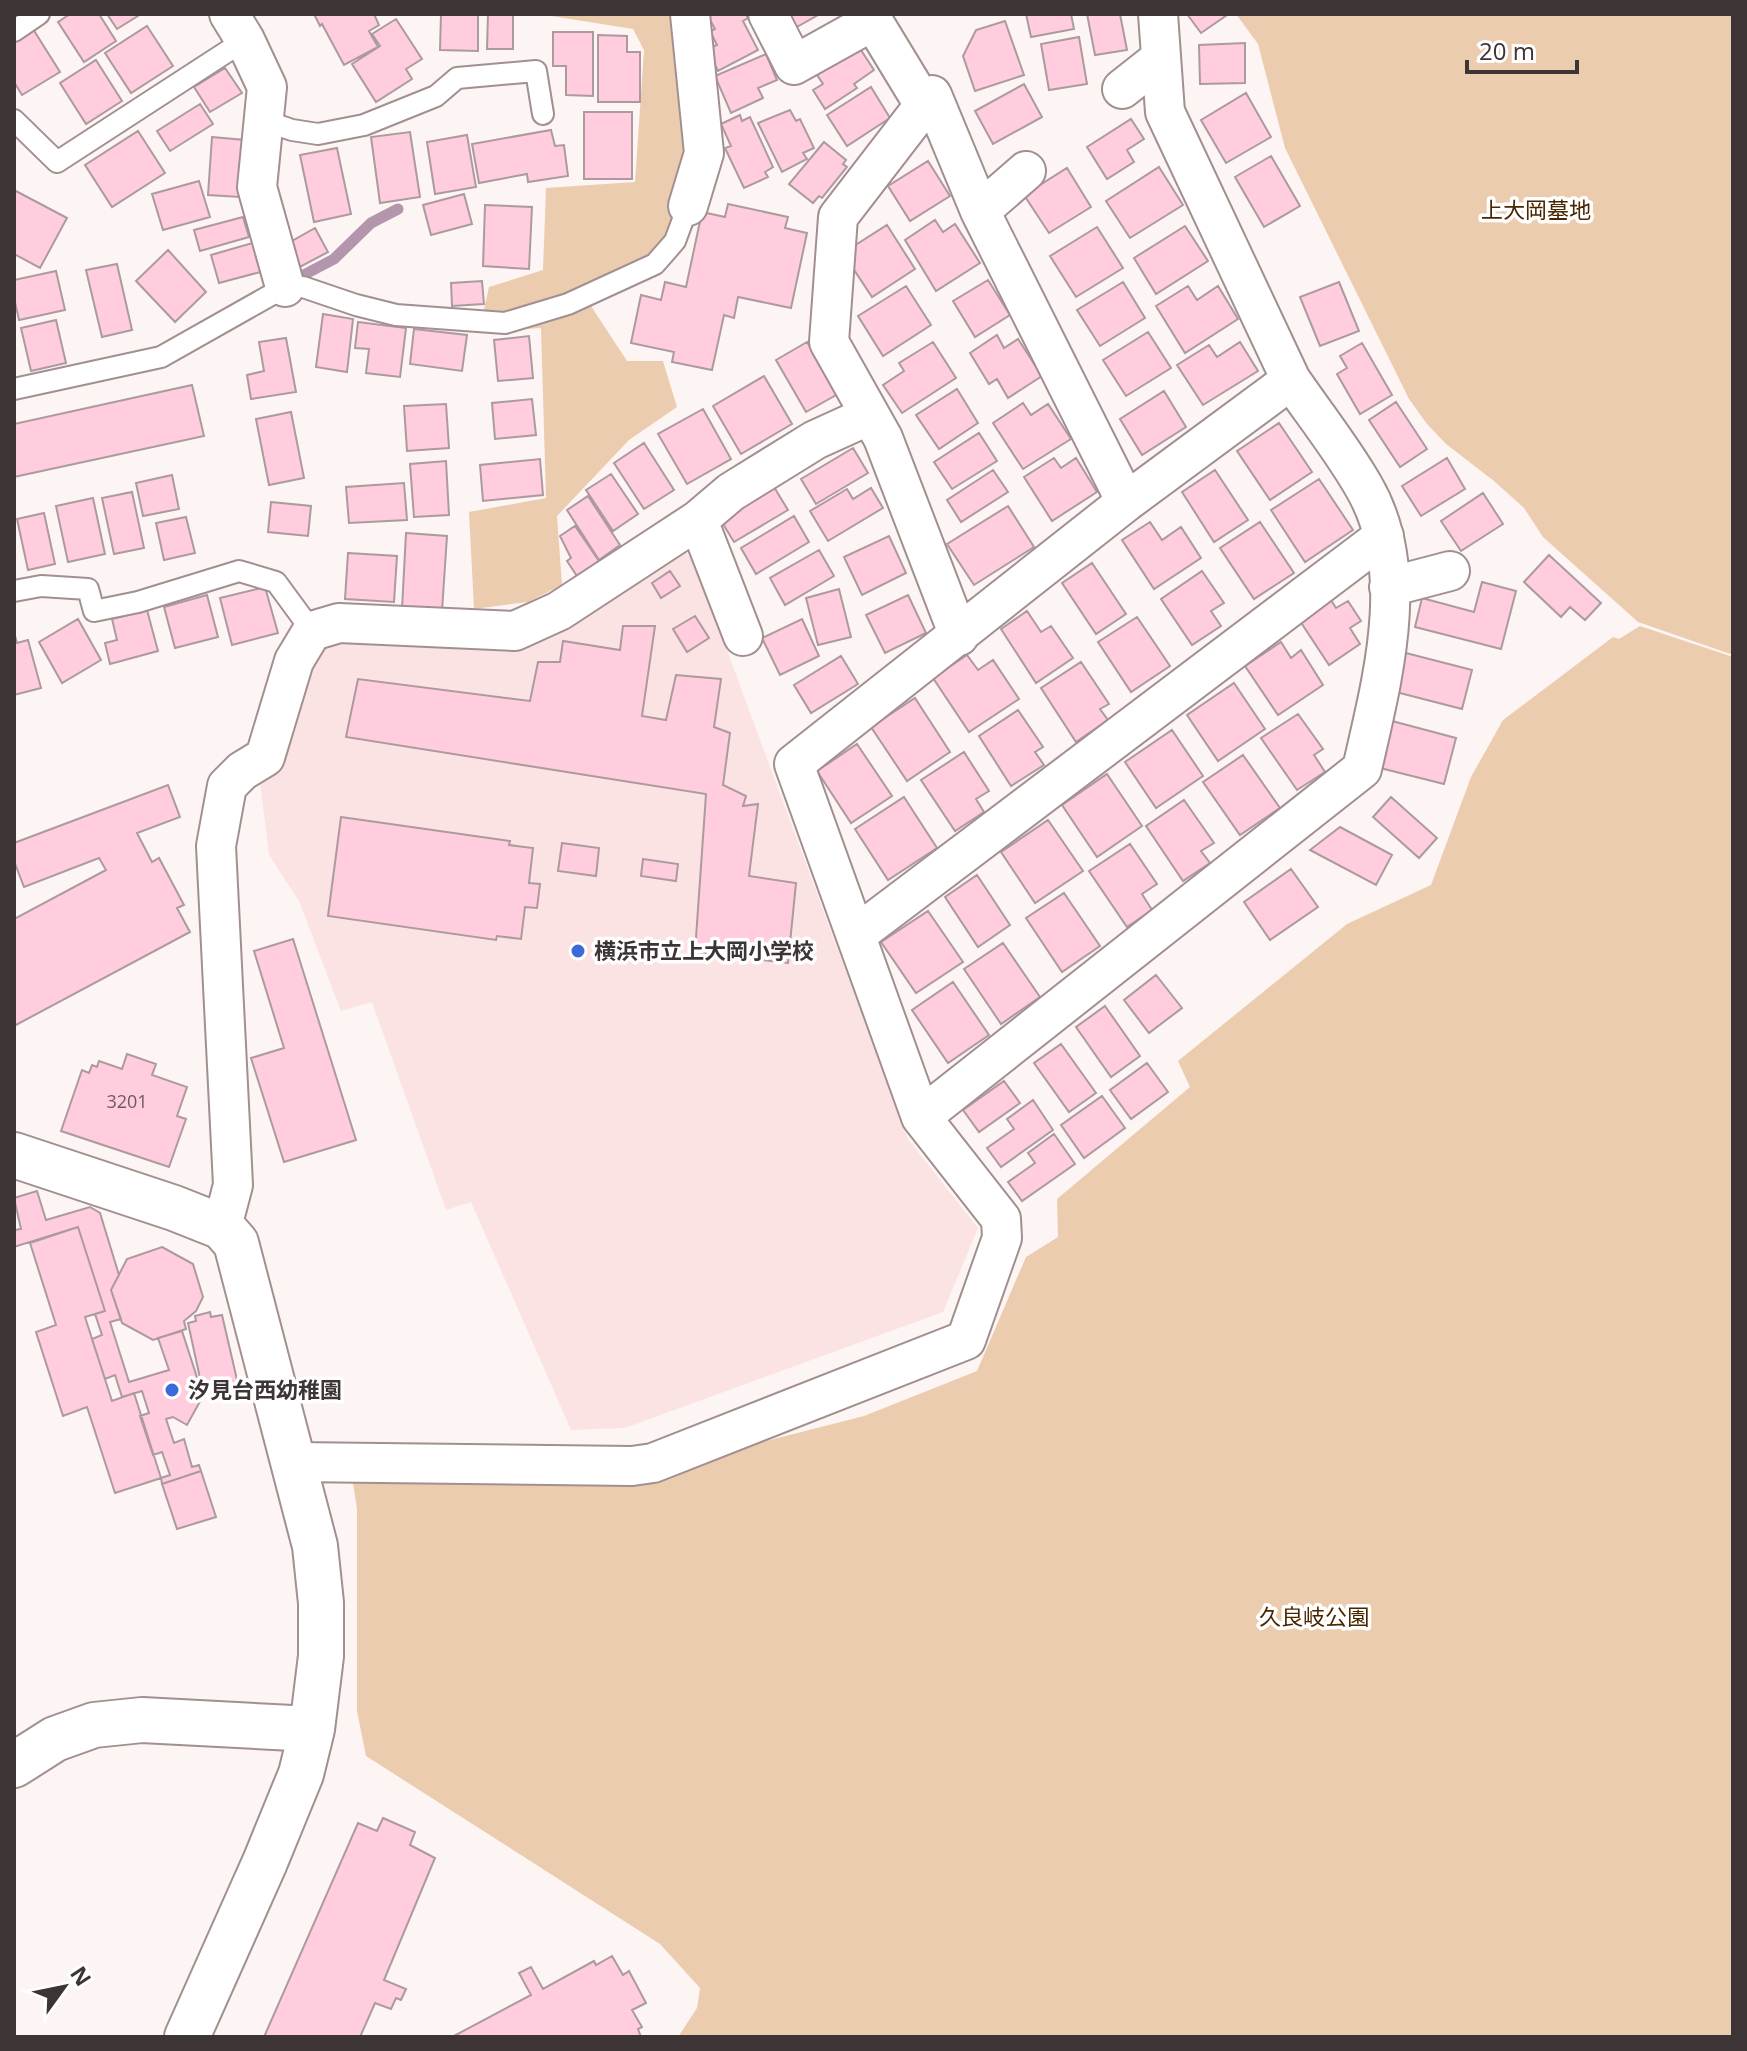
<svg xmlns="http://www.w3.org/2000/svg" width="1747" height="2051" font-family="'Open Sans','Noto Sans JP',sans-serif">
<rect width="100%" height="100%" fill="#fdf4f4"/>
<path fill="#fbe3e3" d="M673 547 692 556 908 1139 978 1228 943 1312 625 1428 571 1430 471 1202 446 1210 372 1002 341 1011 299 901 269 855 259 775 315 646 331 635 526 643Z"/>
<path fill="#ecccae" d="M539 14H678L692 143 666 259 591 306 627 361H663L677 407 629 440 557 516 562 585 528 602 474 609 469 512 546 498 541 328 479 332 489 287 543 270 546 188 635 182 644 50 633 29Z
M1236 14H1733V655L1638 622 1543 537 1524 508 1494 481 1446 444 1427 424 1409 399 1285 148 1258 44Z
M1640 626 1733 657V2037H678L697 2008 700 1988 660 1944 366 1756 357 1711V1509L353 1483 597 1471 719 1453 864 1416 977 1371 1026 1257 1058 1237 1057 1199 1190 1087 1178 1061 1347 924 1431 885 1471 777 1503 720 1613 637 1619 639Z"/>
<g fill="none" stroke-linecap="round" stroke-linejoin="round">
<path stroke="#b396ab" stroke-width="11" d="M298 278 334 259 371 223 398 209"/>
</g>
<path fill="#ffcdde" stroke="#ac9a9f" stroke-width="2" d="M70 14H99L116 41 84 62 58 22Z
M107 14H141L117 29Z
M314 14H374L379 25 369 31 378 47 344 65 322 24 320 26Z
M441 14H478V51L440 50Z
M488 14H513V49H487Z
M712 14H746L748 18 743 21 758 50 718 71 707 49 717 45 710 31 715 29 708 16Z
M778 14H817L818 15 788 32Z
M1026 14H1071L1074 29 1031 37Z
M1087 14H1120L1127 50 1095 55Z
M1187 14H1226L1227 15 1201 33Z
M396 19 422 59 406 69 412 79 376 102 352 64 380 46 372 34Z
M1005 21 1024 75 975 91 963 56 976 30Z
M147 26 173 66 131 93 105 53Z
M33 29 60 72 22 95 14 82V41Z
M553 32H593V96L566 95V66H553Z
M598 35 627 36V52H640V102H598Z
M1079 37 1087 84 1049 90 1041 44Z
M1245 43V83L1200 84 1199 45Z
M859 47 874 70 854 84 857 88 825 109 813 90 823 84 817 75Z
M766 54 777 80 758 88 763 98 731 113 715 76Z
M96 60 122 101 86 124 60 83Z
M225 68 242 93 210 112 194 87Z
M1024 84 1042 117 993 144 975 111Z
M871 87 890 118 847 146 827 115Z
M1246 93 1271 137 1226 163 1201 120Z
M200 104 213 124 170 151 157 131Z
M790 110 796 121 800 119 814 148 803 153 807 159 782 172 758 123Z
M584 112H632V179H584Z
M740 115 742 121 750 117 773 167 765 172 768 177 744 188 725 148 731 146 721 124Z
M1131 119 1144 139 1127 150 1134 162 1107 179 1087 147Z
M551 130 555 146 564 145 568 176 528 182 527 174 479 183 472 144Z
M138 131 165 173 112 207 85 165Z
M410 132 420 197 380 203 371 137Z
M467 135 476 187 435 194 427 142Z
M212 137 245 140 240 197 208 195Z
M824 142 846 160 843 164 847 167 822 198 819 196 813 203 789 184Z
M337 148 351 214 314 222 300 155Z
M1271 156 1300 206 1264 227 1235 177Z
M928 161 950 196 910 221 888 186Z
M1159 167 1183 205 1130 238 1106 201Z
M1067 168 1091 207 1049 233 1024 195Z
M199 181 210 217 163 230 152 194Z
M14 190 67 218 40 268 14 254Z
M464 194 472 224 431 235 423 205Z
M728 204 788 217 785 228 807 233 791 308 738 297 734 318 724 315 712 370 672 362 674 352 631 343 641 295 661 300 665 282 686 287 702 212 725 217Z
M485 205 532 207 529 269 483 266Z
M243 217 249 237 200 251 194 230Z
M935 220 943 232 955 224 980 263 936 291 905 240Z
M887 225 915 269 872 297 843 253Z
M1185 226 1208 261 1156 294 1134 258Z
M1097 227 1123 268 1076 297 1050 256Z
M315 228 328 252 298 268 285 245Z
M256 242 264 271 219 283 211 255Z
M168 250 206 292 175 322 136 281Z
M117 264 132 330 102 337 86 270Z
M56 271 65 310 19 320 14 298V280Z
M988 280 1010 315 975 337 953 301Z
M482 281 484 304 452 306 451 283Z
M1123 282 1145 318 1100 346 1077 310Z
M1339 282 1359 331 1320 346 1300 297Z
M906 286 931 325 883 356 858 316Z
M1188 286 1197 300 1218 286 1238 319 1185 353 1156 306Z
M323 314 353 319 347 372 316 367Z
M56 320 66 363 31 371 21 328Z
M358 322 406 328 400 377 366 373 369 349 355 348Z
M414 329 467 335 462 371 410 364Z
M1148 332 1171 368 1126 396 1103 360Z
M997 335 1004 348 1018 339 1042 376 1008 398 997 379 989 384 970 353Z
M529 336 533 378 498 381 494 340Z
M286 338 296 392 251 399 247 375 264 371 259 342Z
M807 342 838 394 806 412 776 360Z
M933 342 956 378 902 413 883 385 904 371 899 363Z
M1240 342 1258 371 1203 405 1177 365 1209 345 1217 357Z
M1362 343 1392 395 1360 414 1337 374 1347 368 1340 356Z
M764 376 792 424 741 454 713 406Z
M192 385 204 436 14 477V424Z
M957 389 978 423 939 449 916 415Z
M1164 391 1186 427 1142 455 1120 419Z
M532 399 536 435 495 439 492 403Z
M1396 402 1427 449 1400 467 1369 420Z
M1023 403 1031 415 1048 404 1071 439 1023 469 993 423Z
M446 404 449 448 407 451 404 406Z
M703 409 731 459 687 484 658 434Z
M291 412 304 478 269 485 256 419Z
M1279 423 1312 472 1270 500 1237 451Z
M979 433 997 461 952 489 934 462Z
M644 443 674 490 644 509 614 463Z
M853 448 868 473 816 504 801 479Z
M1054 458 1061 468 1076 458 1097 492 1052 521 1024 477Z
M1447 458 1465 489 1421 516 1402 486Z
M540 459 543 495 483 501 480 465Z
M446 461 449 515 414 517 410 464Z
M993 470 1008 492 961 522 947 500Z
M1215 470 1248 520 1214 542 1182 492Z
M611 474 638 514 613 531 586 490Z
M172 475 179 509 143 516 136 483Z
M1319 479 1353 530 1305 562 1271 510Z
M404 483 407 520 349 523 346 487Z
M774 487 788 510 734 542 720 519Z
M871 488 883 508 828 541 810 511 847 489 853 499Z
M132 492 144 548 114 554 102 498Z
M1483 493 1503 524 1461 551 1441 521Z
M588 496 620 545 599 560 567 510Z
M93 498 105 554 68 562 56 506Z
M271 502 311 506 308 536 268 532Z
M1008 506 1034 547 974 585 947 544Z
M44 513 55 564 28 570 17 519Z
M794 516 809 542 756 574 741 548Z
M186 517 195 553 164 560 156 523Z
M1150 522 1162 540 1181 527 1201 558 1154 589 1122 540Z
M1260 522 1294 573 1254 599 1220 548Z
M575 526 599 561 577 576 567 561 571 558 560 536Z
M406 533 447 536 442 611 402 609Z
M889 536 906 573 862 595 844 557Z
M819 550 834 576 785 605 770 578Z
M348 553 397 556 394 602 345 599Z
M1549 555 1601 603 1585 620 1570 607 1561 617 1524 582Z
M1092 563 1126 614 1096 634 1062 583Z
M670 571 680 586 661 598 652 583Z
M1202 571 1224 603 1211 611 1221 626 1192 645 1161 599Z
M1482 582 1516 591 1501 649 1415 627 1422 598 1474 612Z
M265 587 278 633 232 645 220 598Z
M839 589 851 637 818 645 806 598Z
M207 595 218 637 175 648 164 607Z
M908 595 926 633 885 653 866 615Z
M1331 600 1336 608 1348 601 1361 621 1350 628 1360 644 1329 665 1300 621Z
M147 610 158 651 110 664 105 643 117 640 112 619Z
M1027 611 1041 632 1051 626 1073 658 1036 683 1001 629Z
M695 616 709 638 687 652 673 629Z
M1137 617 1170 666 1131 692 1098 642Z
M78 619 101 660 62 683 39 642Z
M802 619 819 656 780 675 762 638Z
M623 626H655L642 716 666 720 676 675 721 679 714 727 730 733 723 785 746 796 743 806 758 804 749 876 796 883 788 963 695 952 706 794 346 737 358 679 530 701 538 662H560L563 641 620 650Z
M14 632 17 643 28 640 41 688 14 695Z
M1281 642 1291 658 1301 650 1323 685 1278 715 1245 666Z
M1402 652 1472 670 1462 709 1392 691Z
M967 655 978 670 993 660 1019 699 969 732 933 678Z
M841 656 858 684 811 713 794 685Z
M1081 662 1109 704 1100 709 1108 720 1076 742 1041 688Z
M1234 683 1265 729 1218 761 1187 715Z
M915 698 950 752 907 781 871 727Z
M1018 710 1043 747 1035 752 1044 765 1011 786 979 736Z
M1298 714 1323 749 1314 755 1325 772 1297 790 1261 738Z
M1392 721 1456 738 1444 784 1380 768Z
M1172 730 1203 776 1156 808 1125 762Z
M857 744 892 796 851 823 817 771Z
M964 752 989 791 976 799 984 812 955 831 921 780Z
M1243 755 1280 808 1240 835 1203 782Z
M1107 774 1142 826 1097 857 1062 805Z
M168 785 180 817 137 833 152 862 159 858 184 905 177 908 190 932 14 1026V919L106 870 99 858 24 887 14 861V843Z
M904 797 937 848 888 880 855 829Z
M1391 797 1437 838 1419 858 1373 817Z
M1184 800 1214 843 1201 851 1210 863 1183 881 1146 826Z
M341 817 510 841 509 845 533 848 529 883 540 884 537 908 525 907 521 939 497 936 496 940 328 916Z
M1048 820 1083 871 1035 903 1001 852Z
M1340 827 1392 855 1376 885 1310 850Z
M562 843 599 848 596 876 558 871Z
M1130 844 1157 884 1142 894 1152 910 1127 927 1089 871Z
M643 859 678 864 676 881 641 876Z
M1291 869 1318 907 1270 940 1244 902Z
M977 875 1010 925 978 947 945 897Z
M1064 893 1100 946 1062 972 1026 918Z
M928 911 963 962 916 993 881 942Z
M293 939 356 1140 284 1162 251 1058 284 1048 254 951Z
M1003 943 1040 997 1001 1024 964 969Z
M1156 975 1182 1008 1149 1033 1124 1000Z
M953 982 989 1035 948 1063 912 1010Z
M1105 1006 1140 1056 1111 1077 1076 1027Z
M1061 1044 1096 1093 1069 1112 1034 1063Z
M127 1054 156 1064 152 1075 187 1087 177 1116 186 1119 169 1167 61 1131 82 1070 89 1073 92 1065 97 1067 99 1061 122 1069Z
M1147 1063 1168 1092 1131 1119 1110 1090Z
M1004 1081 1020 1103 979 1132 963 1110Z
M1102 1096 1125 1128 1084 1158 1061 1125Z
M1033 1100 1053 1130 1001 1167 987 1148 1014 1129 1007 1119Z
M1054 1134 1075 1164 1022 1201 1008 1182 1035 1163 1028 1153Z
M37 1191 46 1220 90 1207 100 1213 119 1275 111 1290 121 1319 110 1322 129 1382 169 1370 158 1338 182 1331 203 1396 187 1425 173 1417 166 1419 174 1443 184 1439 192 1467 199 1465 201 1471 162 1484 161 1478 170 1475 162 1452 153 1455 140 1416 149 1413 142 1391 122 1397 115 1375 105 1379 92 1339 102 1335 95 1314 105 1311 78 1227 14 1247V1230L21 1229 14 1198Z
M78 1227 105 1311 85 1317 112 1401 134 1393 161 1478 115 1493 87 1407 63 1416 36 1332 56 1325 30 1243Z
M162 1247 193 1264 203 1297 196 1311 184 1321 186 1329 153 1340 122 1323 111 1290 127 1259Z
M210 1312 211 1317 222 1315 238 1384 203 1392 188 1323 196 1321 195 1316Z
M201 1471 216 1517 177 1529 162 1484Z
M383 1818 415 1832 410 1845 435 1858 384 1980 406 1989 401 2000 396 1998 391 2009 375 2003 360 2037H264L358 1823 377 1831Z
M612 1956 623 1975 629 1971 646 2003 632 2010 642 2027 638 2029 641 2037H452L531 1995 519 1973 531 1967 543 1989 594 1961 596 1965Z"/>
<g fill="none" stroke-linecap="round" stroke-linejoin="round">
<g stroke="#a28f8f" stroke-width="24">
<path id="lane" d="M14 31 39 14
M14 120 57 162 245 40
M263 120 292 130 318 134 364 125 436 96 457 78 536 71 543 114
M14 389 161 357 285 287H303L356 305 396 315 505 323 568 304 655 264 675 241 688 206
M14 591 41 586 88 589 94 611 138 602 239 571 276 582 312 631"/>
</g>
<g stroke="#a28f8f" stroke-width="42">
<path id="street" d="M229 14 245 40 267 87 257 187 285 287
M768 14 794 65 873 21 924 105
M1158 14 1165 112 1291 380
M1122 89 1160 59
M688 206 704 153 690 14
M980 211 1026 171
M698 520 743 636
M1389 587 1450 571
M959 636 883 438 829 342 838 217 932 95 980 211 1126 502
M856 935 1384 536
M222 1227 233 1185 216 846 227 786 242 771 265 757 294 661 312 631 339 623 515 631 559 611 698 520 731 492 815 440 870 415
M294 1462 632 1466 653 1463 966 1340 1002 1238 1001 1219 921 1117 794 764 1126 502 1291 380C1315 415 1343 450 1364 487 1413 571 1382 680 1362 769L921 1117"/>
</g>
<g stroke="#a28f8f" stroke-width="48">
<path id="secondary" d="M14 1155 174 1208 222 1227 236 1243 315 1546 321 1603V1656L312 1729 301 1774 265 1862 187 2037
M14 1765 55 1739 94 1725 142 1720 312 1729"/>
</g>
<use href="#lane" stroke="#fff" stroke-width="20"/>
<use href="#street" stroke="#fff" stroke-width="38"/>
<use href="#secondary" stroke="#fff" stroke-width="44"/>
</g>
<g fill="#3b6bdb" stroke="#fff" stroke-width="3">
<circle cx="578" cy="951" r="8"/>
<circle cx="172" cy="1390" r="8"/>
</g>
<g text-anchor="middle" stroke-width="7" stroke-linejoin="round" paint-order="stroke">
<g font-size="18" fill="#6e5b5f">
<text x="127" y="1108">3201</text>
</g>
<g font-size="22" fill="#482600" stroke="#fff">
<text x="1536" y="218">上大岡墓地</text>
<text x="1314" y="1625">久良岐公園</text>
</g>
<g font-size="22" font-weight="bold" fill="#3d3535" stroke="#fff" text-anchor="start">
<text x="594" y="959">横浜市立上大岡小学校</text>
<text x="188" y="1398">汐見台西幼稚園</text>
</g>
</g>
<rect width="1747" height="2051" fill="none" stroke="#3d3535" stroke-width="32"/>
<g transform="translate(64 1987) rotate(57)" stroke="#ffffff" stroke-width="6" paint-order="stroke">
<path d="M0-6L14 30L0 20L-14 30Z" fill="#3d3535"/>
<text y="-12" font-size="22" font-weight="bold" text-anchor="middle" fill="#3d3535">N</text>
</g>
<path d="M1467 60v12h110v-12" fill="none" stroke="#3d3535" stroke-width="4"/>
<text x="1479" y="60" font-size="24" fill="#3d3535" stroke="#ffffff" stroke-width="6" paint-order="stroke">20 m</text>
</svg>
